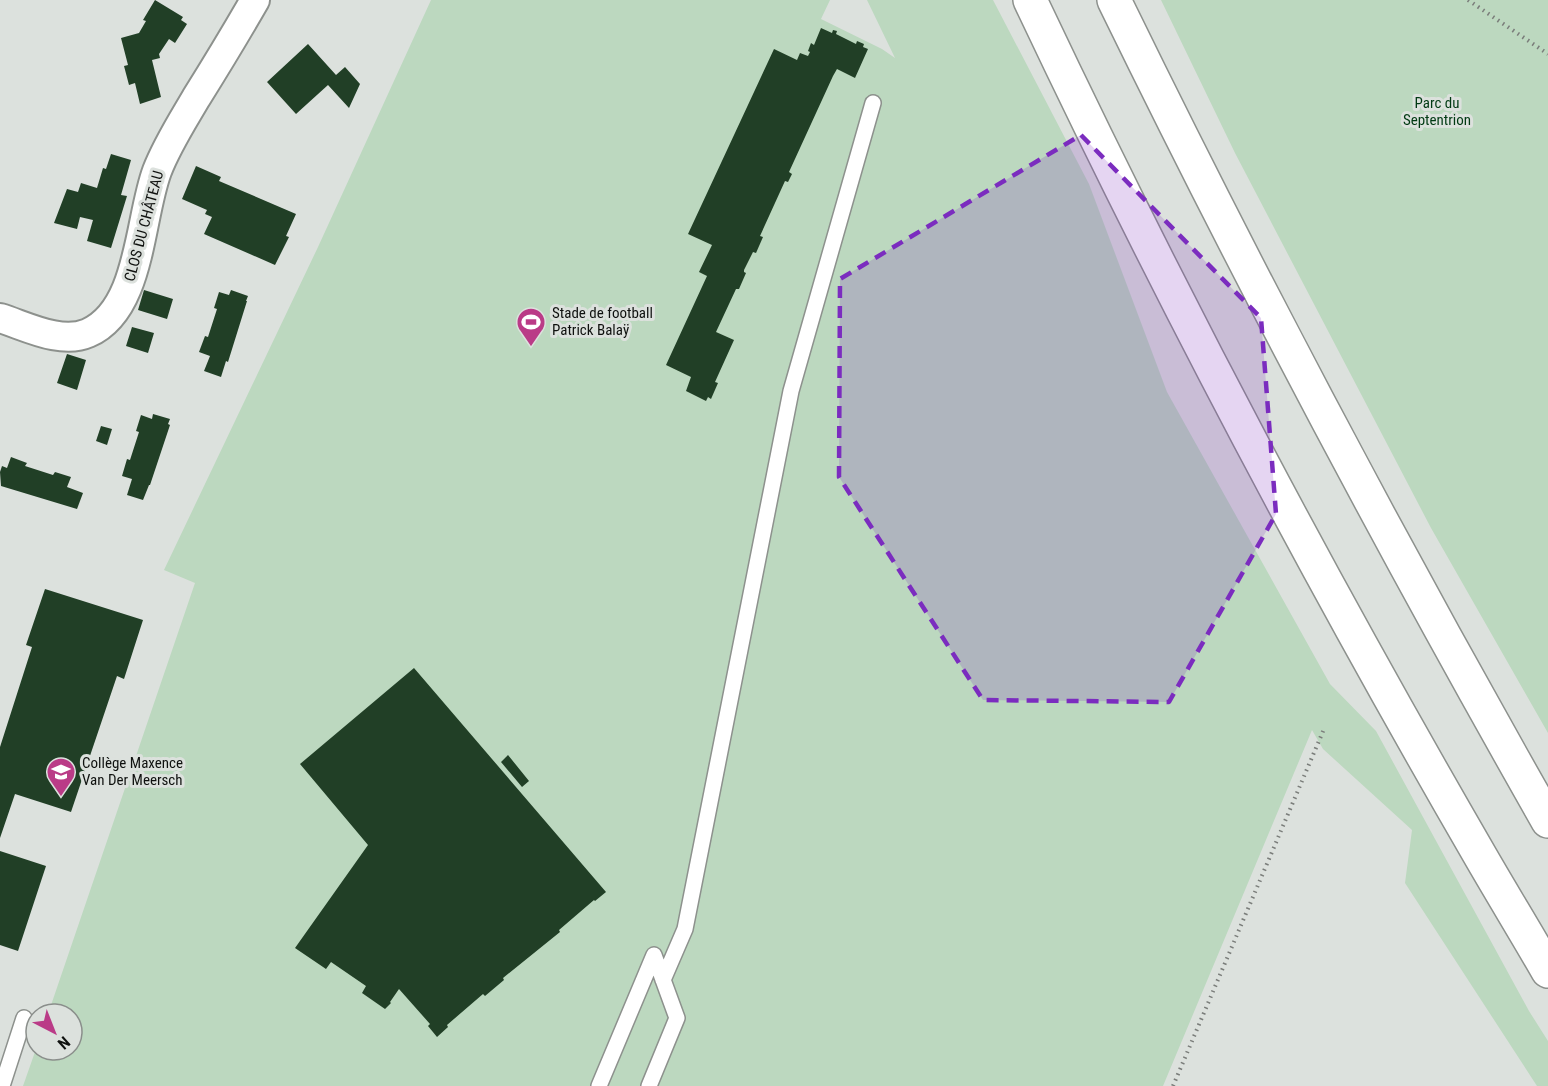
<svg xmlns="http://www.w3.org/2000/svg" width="1548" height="1086" font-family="'Roboto Condensed',sans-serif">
<rect width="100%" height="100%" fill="#dce1dd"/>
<path fill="#bcd8bf" d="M431 0H830L821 19 882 49 895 58 867 0H993L1089 184 1167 392 1330 684 1376 731 1529 1011 1548 1041V1086H1537L1405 883 1412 830 1323 749 1312 730 1163 1086H23L36 1049 72 1050V1014H48L195 583 164 570 318 247Z
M1161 0H1548V733L1431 528 1235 153Z"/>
<path fill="#213f26" d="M155 0 183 17 181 20 187 24 175 43 169 39 159 54 160 58 152 60 161 97 140 104 135 83 129 85 124 66 128 65 121 38 139 33 146 21 143 20Z
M821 28 832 33 833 30 837 31 836 34 856 44 857 41 864 44 863 47 868 49 855 78 837 69 833 76 789 172 792 174 788 182 785 181 760 236 763 237 756 253 753 252 744 270V272L746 273 739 289H736L716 332 734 340 715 382 718 383 711 399 708 397 706 401 686 391 691 377 666 365 707 276 699 272 712 245 688 234 774 49 797 60 800 53 808 56 810 52 808 51 811 43 814 45Z
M308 44 336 75 345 67 360 84 349 108 328 85 296 114 267 82Z
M111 154 131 160 121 195 127 196 111 248 87 241 93 220 80 217 77 229 54 223 67 189 78 192 81 183 97 188 103 168 106 169Z
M196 166 221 177 219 181 296 214 286 236 289 237 275 265 204 234 212 217 205 214 207 210 182 199Z
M144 290 173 299 167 319 138 310Z
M231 290 248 296 246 301H247L228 362 226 361 221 377 204 371 210 356 199 352 205 336 208 337 217 309 214 308 219 292 229 295Z
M132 327 154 333 148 353 126 346Z
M67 354 86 360 77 390 57 383Z
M153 414 170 419 168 424 170 425 150 485H149L143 500 127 495 132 479 122 476 127 459 130 460 139 432 136 431 141 415 152 419Z
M101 426 112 429 107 445 96 441Z
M11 457 27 463 25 466 53 475 55 472 71 477 67 487 83 493 77 509 1 486 0 472 2 466 7 468Z
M45 589 143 620 124 679 117 676 71 812 15 794 0 838V747L32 647 26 645Z
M414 668 606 892 595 901 594 900 559 930 560 932 503 978 504 980 485 996 483 994 447 1025 448 1027 437 1037 428 1026 430 1024 399 989 390 1002 391 1003 385 1009 362 993 366 986 331 962 326 969 295 948 368 845 300 764Z
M508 755 529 781 522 787 501 762Z
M0 851 46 866 18 951 0 945Z"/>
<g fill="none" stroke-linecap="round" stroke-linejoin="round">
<g stroke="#8d918d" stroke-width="18">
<path id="lane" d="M663 980 685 929 791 391 873 103
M2 1086 24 1018
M599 1086 654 955 677 1018 649 1086"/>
</g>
<g stroke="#8d918d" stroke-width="32">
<path id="street" d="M0 318C26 326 61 345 88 333 141 310 139 219 157 171 167 145 182 122 196 98 216 66 236 33 255 0"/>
</g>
<g stroke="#8d918d" stroke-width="36">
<path id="highway" d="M1030 0C1167 290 1317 574 1478 852 1501 892 1525 931 1548 971
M1114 0C1250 279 1395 552 1548 821"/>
</g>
<path stroke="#7a7d7a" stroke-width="4" stroke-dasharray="1.5 4.5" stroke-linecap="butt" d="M1468 0 1548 54
M1173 1086 1324 729"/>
<use href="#lane" stroke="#fff" stroke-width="15"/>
<use href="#street" stroke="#fff" stroke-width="28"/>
<use href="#highway" stroke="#fff" stroke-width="33"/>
</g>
<path fill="#7b2cbf" fill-opacity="0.2" stroke="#7b2cbf" stroke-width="4.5" stroke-dasharray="12 8" stroke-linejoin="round" d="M1081 135 1261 318 1276 514 1169 702 983 700 839 477 840 279Z"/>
<defs>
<g id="stadium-pin" transform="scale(1.5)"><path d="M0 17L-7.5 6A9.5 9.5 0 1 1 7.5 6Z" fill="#ba3b87" stroke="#dce1dd"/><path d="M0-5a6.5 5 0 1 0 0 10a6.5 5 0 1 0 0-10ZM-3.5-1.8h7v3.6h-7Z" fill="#fff"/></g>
<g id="school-pin" transform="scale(1.5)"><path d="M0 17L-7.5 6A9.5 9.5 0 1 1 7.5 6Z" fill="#ba3b87" stroke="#dce1dd"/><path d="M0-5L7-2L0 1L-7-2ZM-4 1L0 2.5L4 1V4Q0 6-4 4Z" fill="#fff"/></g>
</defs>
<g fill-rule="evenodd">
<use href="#stadium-pin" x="531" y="322"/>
<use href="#school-pin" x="61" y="772"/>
</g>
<g text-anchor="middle" stroke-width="6" stroke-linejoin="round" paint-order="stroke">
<g font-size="15" fill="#013a13" stroke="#dce1dd">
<text x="1437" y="108">Parc du<tspan x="1437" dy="17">Septentrion</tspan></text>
</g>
<g font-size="15" fill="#0f110f" stroke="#dce1dd">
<text transform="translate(144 226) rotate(-75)" y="5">CLOS DU CHÂTEAU</text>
</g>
<g font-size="15" fill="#0f110f" stroke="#dce1dd" text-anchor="start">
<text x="552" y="318">Stade de football<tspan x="552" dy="17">Patrick Balaÿ</tspan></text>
<text x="82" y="768">Collège Maxence<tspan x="82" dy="17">Van Der Meersch</tspan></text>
</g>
</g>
<g transform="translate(54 1032) rotate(138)"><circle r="28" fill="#dce1dd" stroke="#8a8e8b" stroke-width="1.5"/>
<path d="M0-4.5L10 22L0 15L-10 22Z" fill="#ba3b87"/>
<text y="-9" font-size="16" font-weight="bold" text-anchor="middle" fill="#0f110f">N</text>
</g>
</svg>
